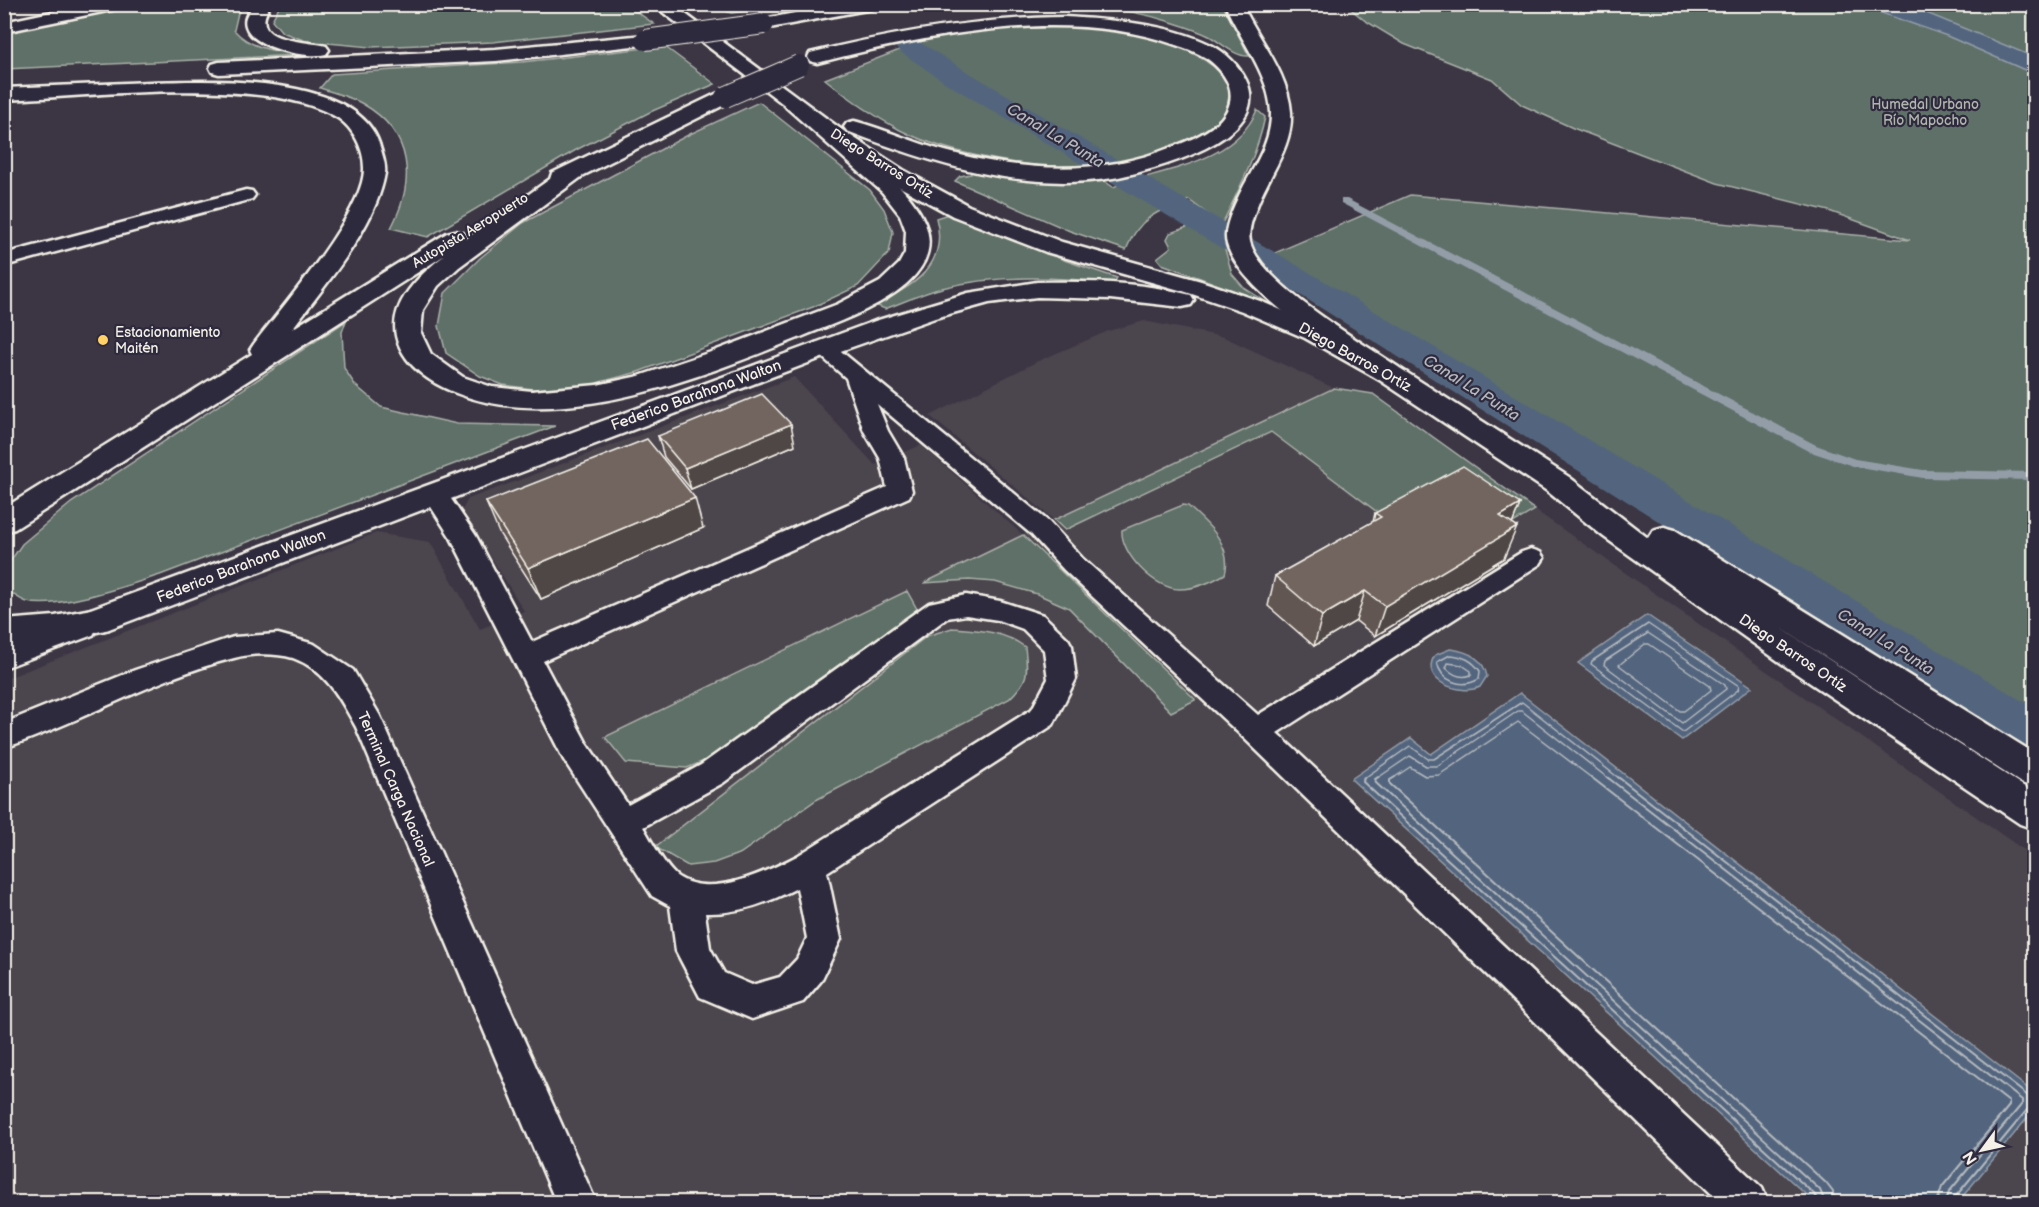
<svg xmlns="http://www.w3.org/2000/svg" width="2039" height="1207" font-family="'Balsamiq Sans',sans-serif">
<rect width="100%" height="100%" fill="#3c3644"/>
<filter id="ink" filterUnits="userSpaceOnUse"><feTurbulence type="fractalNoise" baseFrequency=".0167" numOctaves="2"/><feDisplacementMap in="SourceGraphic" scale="12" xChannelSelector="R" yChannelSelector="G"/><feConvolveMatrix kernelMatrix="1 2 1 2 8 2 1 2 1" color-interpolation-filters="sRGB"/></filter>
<g filter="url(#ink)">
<path fill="#4c444d" d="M1144 321 1224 337 1334 388 1373 394 1535 510 2034 857V1202H5V679L376 533 430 542 480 629 524 611 462 510 468 499 794 377 875 465 921 445 1023 535 1054 520 930 416 1038 361 1108 331Z"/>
<path fill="#5e6f67" stroke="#a9b0a8" stroke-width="1.5" d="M148 4 247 5 238 13 234 30C251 49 275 51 299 55L5 69V32Z
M280 5H627L654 24 493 42 371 47 306 41 282 32 272 20Z
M709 5H797L731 13Z
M1005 5H1223L1249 56C1235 57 1222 43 1209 36 1197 30 1184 26 1171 22 1119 5 1066 4 1012 8Z
M1346 5H2034V713L1270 255 1410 195 1910 240 1829 211 1717 183 1573 128 1522 105 1492 79 1404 44 1364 20Z
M1048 22C1072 24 1097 24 1121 28 1148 33 1234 60 1229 96 1228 106 1225 118 1217 125 1201 139 1180 145 1160 152 1150 155 1140 159 1130 162 1069 177 956 159 900 130 874 116 848 98 825 79L933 37 993 26Z
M664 46 715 84 650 112 576 150 428 237 391 228C416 181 413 133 363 104 351 97 334 93 320 88L332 74 522 62Z
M759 102 870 190 884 209 893 232 889 253 858 286 813 307 638 372 585 386 533 389 503 385 480 376 446 353 439 326 445 293 480 258 523 223 690 134Z
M1257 110 1265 117C1257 155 1240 187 1223 222L1204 229 1224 246 1232 274 1244 288 1268 303 1162 264 1157 258 1171 247 1167 239 1170 233 1213 218 1189 200C1157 211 1139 217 1126 250L1070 231 955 181 960 176 971 174 970 171 1038 182 1104 181 1113 187C1162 169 1234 164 1257 110Z
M948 214 1067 261 1117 278 1114 283C1058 277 998 274 942 288 923 293 904 302 885 309L875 305C913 286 949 266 936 218Z
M346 321 342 332 344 368 355 385 381 407 457 424 555 426 160 575C129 585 57 610 27 602 20 600 12 593 6 590L5 569 22 544 71 503Z
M1334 388 1373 394 1535 510 1501 530 1397 527 1271 432 1065 530 1054 520Z
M1183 505 1188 506C1208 524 1233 545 1225 574 1213 581 1195 589 1180 589 1155 590 1120 553 1122 530Z
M1023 535 1195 699V700L1171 712 1069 608 1037 594 995 582 969 580 924 583Z
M907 591 917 609 728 751 687 768 626 763 605 737Z
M952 628C978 630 1004 631 1025 647 1028 674 1029 680 1009 699L816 800 741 853 714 863 688 866 655 847 927 636Z"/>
<path fill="#53657e" stroke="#939da8" stroke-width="1.5" d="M1859 5H1907L2034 57V74L1947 36Z
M1647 615 1752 687 1682 740 1578 663Z
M1450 649C1467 651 1483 657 1487 676L1480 687C1461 696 1418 681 1435 655Z
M1520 693 2034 1093V1110L1958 1202H1814L1351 779 1411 738 1431 754Z"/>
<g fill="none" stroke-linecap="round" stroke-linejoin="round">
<path stroke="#b4b9be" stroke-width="1.5" d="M1648 624 1739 686 1738 690 1683 732 1591 664 1592 661Z
M1648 633 1725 685 1726 689 1682 723 1604 665 1605 661Z
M1645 644H1649L1710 686 1711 690 1684 711H1680L1619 665Z
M1450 655C1463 656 1472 660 1480 671L1479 679C1462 689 1441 682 1437 662Z
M1448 663 1462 665 1471 671V675C1461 679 1453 675 1446 668Z
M1363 779 1410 746 1428 759H1434L1522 702 1620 779
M1376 779 1410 756 1426 766H1437L1518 711H1522L1609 779
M1392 779 1410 767 1425 776 1439 775 1518 722 1593 779"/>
<path stroke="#b4b9be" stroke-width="2" d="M1364 777 1363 782 1815 1195 1818 1202
M1378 777 1375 779 1376 783 1820 1190 1825 1202
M1395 777 1390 780V784L1826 1183 1833 1192 1834 1202
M1591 777 2009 1102V1106L1942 1187 1937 1202
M1607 777 2022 1100V1104L1949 1192 1946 1202
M1618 777 2028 1096 2034 1097
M1954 1202 1956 1196 2027 1110 2034 1107"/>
<path fill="#939da8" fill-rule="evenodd" d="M1341 199H1347L1816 445 1855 459 1923 470 2034 472V480L1923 478 1853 466 1808 451 1341 203Z"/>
<path fill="#53657e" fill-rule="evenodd" d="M907 37 916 40 966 71 1329 284 2034 708V753L2016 747 1305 298 946 83 898 50 894 45 898 40Z"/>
<g stroke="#f4f1e8" stroke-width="5">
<path id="service" d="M246 190 252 191 255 195 252 199 4 266V254Z
M823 342 831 343 1049 522 1082 558 1258 715 1522 552 1531 549 1540 552 1544 558 1540 564 1277 733 1762 1188 1768 1202H1720L1245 739 1064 570 1031 534 877 404 888 431 904 458 912 491 909 497 543 661 586 742 628 805 701 765 929 603 966 595 1000 601 1043 615 1068 639 1072 646 1076 679 1053 725 827 872 841 939 821 981 803 1002 752 1019 700 997 676 951 670 906 652 896 564 760 451 538 422 493 425 487 434 485 443 487 476 536 532 642 887 487 880 458 864 431 846 378 812 348 815 343ZM966 615 998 620 1023 629 1044 650 1048 679 1032 709 797 856C766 872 711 899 678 877 666 869 651 840 643 827L723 783 947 618ZM797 888 807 938 797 959 780 977 752 985 724 973 710 948 705 913C737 914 768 903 797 888Z
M278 634 314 644 353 670 380 716 596 1202H556L356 727C340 698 326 670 293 658 276 653 251 653 234 658 154 678 82 722 4 748V723L135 670 224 640 234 637Z"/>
</g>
<g stroke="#f4f1e8" stroke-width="5">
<path id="minor" d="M652 4H672L842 130 905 171 969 206 1062 242 1201 281 1260 301 1323 328 1398 367 1569 477 1648 538 1653 530 1664 527 1675 530 2034 753V787L2021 783 1773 623 2034 793V829L2020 824 1791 670 1604 537 1547 491 1378 379 1305 338 1242 311 1183 291 1046 252 953 216 889 181 828 138Z
M1037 282C1087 281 1142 282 1191 295L1194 300 1191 305 1182 307 1110 299 1037 297 989 303 935 318 832 354 109 629 97 632 85 629 80 620 85 611 875 321 968 293Z"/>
</g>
<g stroke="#f4f1e8" stroke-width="5">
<path id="trunk" d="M89 4H125L117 9 4 32V22Z
M81 614 93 617 98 626 93 635 4 668V641Z"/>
</g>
<g stroke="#f4f1e8" stroke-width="5">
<path id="motorway" d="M254 4H271C245 43 303 40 326 46L329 50 326 54C308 59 252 48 246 26 243 17 250 11 254 4Z
M841 4H880L872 9 764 29 758 28 755 24 758 20 764 19Z
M1225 4H1242C1258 39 1288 72 1291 112 1293 145 1271 172 1259 201 1254 214 1246 232 1251 245 1266 287 1360 341 1398 367L1401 373 1398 379 1388 381 1378 379C1338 350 1241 293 1227 244 1223 231 1231 213 1237 200 1249 172 1272 146 1271 112 1269 73 1240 40 1225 4Z
M1065 17C1113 20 1167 23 1211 45 1226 52 1239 66 1246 80 1275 139 1151 171 1113 178 1023 193 930 163 847 131L844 127 847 123 854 121C885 129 914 143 945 151 1019 171 1099 177 1172 147 1188 141 1203 135 1216 124 1231 111 1236 93 1224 76 1213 58 1194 51 1176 45 1065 6 927 35 817 63L810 61 808 57 810 53C895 32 978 18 1065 17Z
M645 35 651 36 654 40 651 44 496 61 219 74 212 72 210 68 212 64 219 62 496 49Z
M151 82C212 80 364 73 381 150 383 157 386 165 385 173 376 227 325 285 292 329L447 233 455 231 463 233 466 239 550 179 552 173 718 93H732L735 97 732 101 584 175 459 267 438 286 423 310 421 333 431 354 463 377 492 387 532 391 597 385 639 376 714 351 838 304 880 282 899 264 905 253 906 231 900 215 882 192 787 108 784 104 787 100H801C883 175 1020 247 841 321 733 363 572 439 456 393 433 384 409 369 399 345 383 308 419 275 445 255L15 529 4 532V508L252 354 250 350 254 344C281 308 365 212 364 168 364 149 354 129 338 118 267 74 89 97 4 100V88Z
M97 608 109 611 114 620 109 629 55 640 4 644V620L55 616Z"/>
</g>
<use href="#service" fill="#2f2a3d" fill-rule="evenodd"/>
<use href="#minor" fill="#2f2a3d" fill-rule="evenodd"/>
<use href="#trunk" fill="#2f2a3d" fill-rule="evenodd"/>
<use href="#motorway" fill="#2f2a3d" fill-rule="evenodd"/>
<g stroke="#f4f1e8" stroke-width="22" stroke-linecap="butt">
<path id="motorway-bridge" d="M645 40 764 24
M725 97 799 65"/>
</g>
<use href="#motorway-bridge" stroke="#2f2a3d" stroke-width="20"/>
</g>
<path fill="#625753" stroke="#f4f1e8" stroke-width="1.5" d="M658 436 795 445 691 489 664 457Z
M486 502 703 528 541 599 499 533Z
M1520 504 1512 524 1504 558 1375 636 1356 621 1314 646 1268 606 1275 576 1373 522 1375 513Z"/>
<path fill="#504744" stroke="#f4f1e8" stroke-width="1.5" d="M4 197 12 226 4 228Z
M791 424 795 445 691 489 685 468Z
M695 498 703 528 541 599 528 568Z
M1520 504 1509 532 1517 527 1504 558 1375 636 1385 606 1500 516Z
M1365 591 1356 621 1314 646 1322 616Z"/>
<path fill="#726561" stroke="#f4f1e8" stroke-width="1.5" d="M762 394 791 424 685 468 658 436Z
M647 439 695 498 528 568 486 502Z
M1463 466 1520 504 1500 516 1517 527 1385 606 1365 591 1322 616 1275 576 1381 517 1375 513Z"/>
</g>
<circle fill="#ffd166" stroke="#2f2a3d" stroke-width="2" cx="103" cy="340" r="6"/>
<g text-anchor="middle" stroke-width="4.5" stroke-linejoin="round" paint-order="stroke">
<g font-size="14" fill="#b0b6ae" stroke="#2f2a3d">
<text x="1925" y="109">Humedal Urbano<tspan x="1925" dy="16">Río Mapocho</tspan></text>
</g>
<g font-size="14" fill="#f4f1e8" stroke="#2f2a3d">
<text transform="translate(882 163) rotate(32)" y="5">Diego Barros Ortíz</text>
<text transform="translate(470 230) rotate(-31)" y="5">Autopista Aeropuerto</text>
</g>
<g font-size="14" fill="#f4f1e8" stroke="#2f2a3d" text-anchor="start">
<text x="115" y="337">Estacionamiento<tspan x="115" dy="16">Maitén</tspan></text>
</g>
<g font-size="15" fill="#f4f1e8" stroke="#2f2a3d">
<text transform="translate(1355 357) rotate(29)" y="5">Diego Barros Ortíz</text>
<text transform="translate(696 395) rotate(-20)" y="5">Federico Barahona Walton</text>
<text transform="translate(241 566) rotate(-21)" y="5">Federico Barahona Walton</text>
<text transform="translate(1793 653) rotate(34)" y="5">Diego Barros Ortíz</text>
<text transform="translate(396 789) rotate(66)" y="5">Terminal Carga Nacional</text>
</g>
<g font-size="16" font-style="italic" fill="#b4b9be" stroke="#2f2a3d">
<text transform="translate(1056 135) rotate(31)" y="6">Canal La Punta</text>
<text transform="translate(1472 387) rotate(32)" y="6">Canal La Punta</text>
<text transform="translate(1886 641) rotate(32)" y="6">Canal La Punta</text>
</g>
</g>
<rect width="2039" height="1207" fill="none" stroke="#2f2a3d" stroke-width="24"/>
<rect x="12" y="12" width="2015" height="1183" fill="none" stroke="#f4f1e8" stroke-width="2" filter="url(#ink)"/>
<g transform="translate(1982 1150) rotate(237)" stroke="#2f2a3d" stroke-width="4.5" paint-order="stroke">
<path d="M0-4.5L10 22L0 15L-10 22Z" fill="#f4f1e8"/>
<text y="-9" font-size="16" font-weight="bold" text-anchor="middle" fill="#f4f1e8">N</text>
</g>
</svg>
